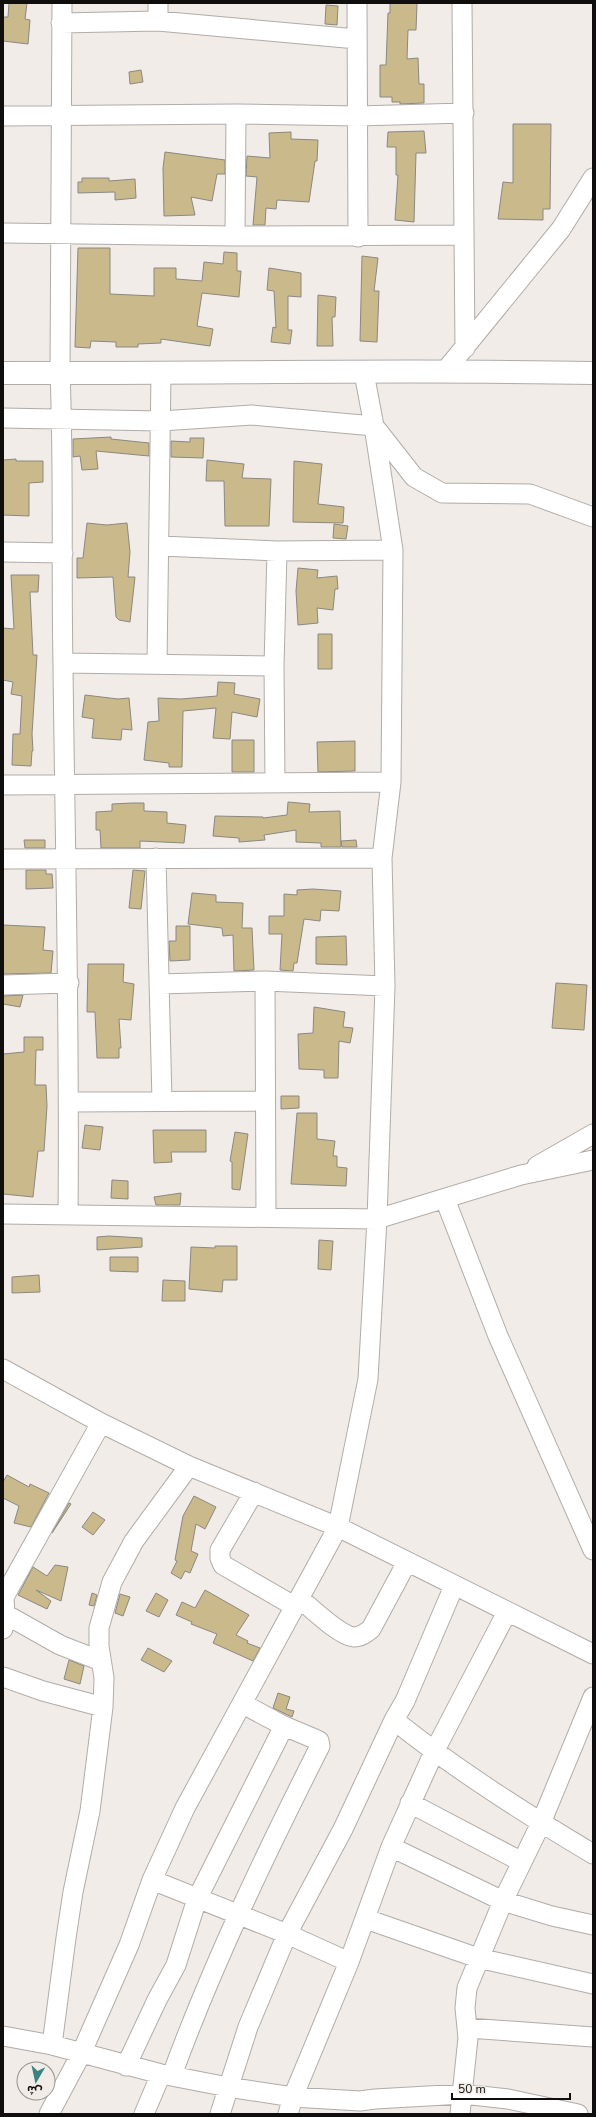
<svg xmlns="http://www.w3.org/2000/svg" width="596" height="2117" font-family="'Nunito Sans','Noto Sans Arabic',sans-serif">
<rect width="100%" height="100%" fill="#f1ece7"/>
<path fill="#cab98b" stroke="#8a8882" d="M9 3H27L25 19 30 20 28 44 3 41V17H8Z
M390 3H417L416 30H408L407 59 418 58 419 84H424V103L400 104V102H392V97H380V65H386L388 13H390Z
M326 5 338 6 337 25 325 24Z
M141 70 143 82 130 84 129 72Z
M513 124H551L550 209H543V220L498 219 503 182 513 183Z
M424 131 426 153H416L414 222 395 220 398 175H396V147H387L388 132Z
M291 132V139L318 140 317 161H315L309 202 277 200 276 209 266 208 265 225H253L257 177 246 176 247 156 270 158 269 133Z
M165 152 225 160V174H217L212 201 191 197 195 215 164 216 163 168Z
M82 178H109V181L135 179 136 198 115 200V192L78 193V182H82Z
M78 248H110V294L154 296V268H176V279L202 281 204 262 223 264 224 252 237 253V271H241L239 297 202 293 197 326 213 329 210 346 161 339V343L138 344V347H116V342L91 341 90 348 75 347Z
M362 256 378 258 374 291H379L377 342 360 341Z
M269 268 301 273V297L288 296V330H292L290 344 271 342 273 327 276 328 274 291 267 290Z
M318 295 336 297 335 317H332L333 346H317Z
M111 437V439L149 443V456L96 451 98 469 82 470 80 456 73 457V439Z
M190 438H204L203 458 171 457V441L190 442Z
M16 459V461H43V482L29 483V516L3 515V460Z
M207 460 244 464 242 478 271 479 269 526H225L224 481H206Z
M294 461 322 464 318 504 344 507 343 523 293 522Z
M87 523 107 525 127 523 130 552 128 577H135L130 622 119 620 116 617 113 577 77 578V558H83Z
M334 524 348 526 346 539 333 538Z
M298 568 318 570 317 578 337 576 338 589H335L333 610 317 608 318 623 298 625 296 591Z
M11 575H39L38 592H30L33 655H37L32 734 33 751H32L31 766 12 765 13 734H20L22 696 11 694 13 682 3 680V628L14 629Z
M318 634H332V669H318Z
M218 682 235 683 234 694 260 699 257 717 232 712 230 739 213 738 216 708 183 711 182 767H169V763L144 760 148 722 159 721 158 698 181 699 217 696Z
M85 695 118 699 129 698 132 730 122 729 121 740 92 738 94 719 82 717Z
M232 740H254V772H232Z
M355 741V771L318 772 317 742Z
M288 802 310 804 309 812 340 811 341 847H321V843L296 842V830L264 835 265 840 239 842V838L213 836 215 816 263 817V818L287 815Z
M132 803H144V811L167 812V823L186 825 184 843 140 841V848H101L100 830H96V812L112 811V804Z
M24 840H45V848H25Z
M356 840 357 847H342L341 841Z
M26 870H46V874H52L53 888 26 889Z
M133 870 145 871 141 909 129 908Z
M313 889 341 891 339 911 321 910 320 921 304 919 297 963H294L293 971 280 970 282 934H269V916H284V894L297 895V890Z
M192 893 216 895V902L243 903 242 928H252L254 970 234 971 233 935 223 936 222 928 188 924Z
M3 925 45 927 43 950 53 951 51 973 3 974Z
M176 926H190V960L170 961 169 941H176Z
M346 936 347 965 316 964V937Z
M88 964H124L123 982 134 984 131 1020 119 1019 121 1048H119V1058H97L95 1012H87Z
M556 983 587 985 584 1030 552 1028Z
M23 995 20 1007 3 1004V996Z
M314 1007 345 1012 343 1027 353 1028 350 1043 339 1041 338 1078H324V1070L299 1069 298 1034 313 1033Z
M24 1037H43V1050H36L35 1085H46L47 1106 44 1151H38L33 1197 3 1194V1054L24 1052Z
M281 1096H299V1108L281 1109Z
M297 1113H317V1139L335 1141 333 1156H337V1167L347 1168 346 1186 291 1184Z
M85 1125 103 1127 100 1150 82 1148Z
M153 1130H206V1152H171L172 1162 154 1163Z
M235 1132 248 1134 240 1190 232 1189V1162L230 1161Z
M112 1180 128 1181V1199L111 1198Z
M181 1193 180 1205H156L154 1197Z
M109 1236 142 1238V1247L97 1250V1237Z
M319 1240 333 1241 331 1270 318 1269Z
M215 1246H237V1280H223L222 1292 189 1289 191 1247 215 1248Z
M110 1257H138V1272L110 1271Z
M39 1275 40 1292 12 1293V1277Z
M163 1280 185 1281V1301H162Z
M7 1475 29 1487 30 1484 49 1493 31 1527 14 1523 19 1506 3 1498V1482Z
M194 1496 216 1507 205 1529 196 1524 191 1551 198 1554 190 1573 185 1571 181 1579 171 1573 177 1561 175 1560 183 1516Z
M69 1503 71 1504 52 1533Z
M93 1512 105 1520 93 1535 82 1527Z
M55 1565 68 1567 61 1601 36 1590 51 1601 47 1609 18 1595 33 1567 47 1576Z
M205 1590 249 1615 236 1635 248 1641 247 1643 260 1648 253 1661 213 1643 217 1634 191 1624 192 1622 176 1615 182 1602 195 1608Z
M92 1593 97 1595 94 1606 89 1605Z
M156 1593 168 1600 159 1617 146 1611Z
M120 1594 130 1597 123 1616 115 1613Z
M148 1648 172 1661 164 1672 141 1660Z
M69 1660 84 1666 80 1684 64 1679Z
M278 1693 290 1697 286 1709 294 1711 292 1717 273 1708Z"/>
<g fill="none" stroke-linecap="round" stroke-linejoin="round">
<g stroke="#b1aca8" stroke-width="21">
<path id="minor" d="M62 3 60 373C64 470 61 568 63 665 65 848 70 1031 68 1215
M158 3V21
M357 3 358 237
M462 3 465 348
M61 23 158 21 357 39
M3 116 236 114 358 116 464 113
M3 233 235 236 464 235
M235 236 236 114
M446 370 561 229 593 178
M3 418 161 421 252 415 374 426 414 477 442 493 530 494 593 517
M160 546 277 551 393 550
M3 552 63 553
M63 663 274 666
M157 664 161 373
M275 783 274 666 277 551
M3 785 391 782
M156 858 162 1101
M3 859 382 858
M265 981 266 1216
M160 984 265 981 385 986
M3 985 69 983
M69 1102 265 1101
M537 1166 593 1134
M445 1199 498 1336 593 1550
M3 1214 377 1219 385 986 382 858 391 782 393 550 374 426 364 373
M3 1369 101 1423 189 1466 338 1527 593 1654
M254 1492 220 1550V1558L223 1565 294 1606
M299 1598C311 1608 340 1636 354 1637 361 1637 366 1633 371 1629L407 1562
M5 1614 60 1645 101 1661
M3 1629 5 1614 4 1597 101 1423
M3 1677 43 1691 103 1707
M394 1720C456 1770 524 1813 593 1854
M410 1803 522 1862
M391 1847 503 1901 552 1916 593 1925
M152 1880 287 1934 349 1962
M366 1919 478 1958 593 1984
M468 2028 593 2037
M3 2036 52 2045 161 2074 228 2087 293 2097 360 2101 375 2099 463 2094 508 2099 578 2114
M52 2045 66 1938 73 1892 90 1811 103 1707 104 1678 99 1646V1628L112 1582 134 1541 189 1466
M126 2066 157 2000 176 1965 197 1899 284 1726
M172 2075C213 1963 266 1853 320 1746L319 1741 315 1739 284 1726 243 1704
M49 2114 81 2054 129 1945 152 1880 185 1808 338 1527 368 1379 377 1219 521 1175 593 1160
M144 2114 161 2074
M220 2114 248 2027 287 1934 343 1829 394 1720 405 1701 454 1586
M288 2114 293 2097 349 1962 391 1847 434 1752 507 1612
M460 2114 468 2038 465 2008 467 1988 503 1901 541 1823 593 1697"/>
</g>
<g stroke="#b1aca8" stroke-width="24">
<path id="tertiary" d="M3 373C200 374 396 369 593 373"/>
</g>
<use href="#minor" stroke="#fff" stroke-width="19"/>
<use href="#tertiary" stroke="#fff" stroke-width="22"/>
</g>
<rect width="596" height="2117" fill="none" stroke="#0f0e0c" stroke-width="8"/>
<g transform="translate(36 2081) rotate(189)"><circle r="19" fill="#f1ece7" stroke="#97938f"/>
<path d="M0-3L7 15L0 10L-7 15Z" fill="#3a8284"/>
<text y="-6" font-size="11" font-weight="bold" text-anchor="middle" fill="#0f0e0c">ش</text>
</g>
<path d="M452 2093v6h118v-6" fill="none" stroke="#0f0e0c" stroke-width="2"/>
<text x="458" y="2093" font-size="12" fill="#0f0e0c" stroke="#f1ece7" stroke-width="3" paint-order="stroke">50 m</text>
</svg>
